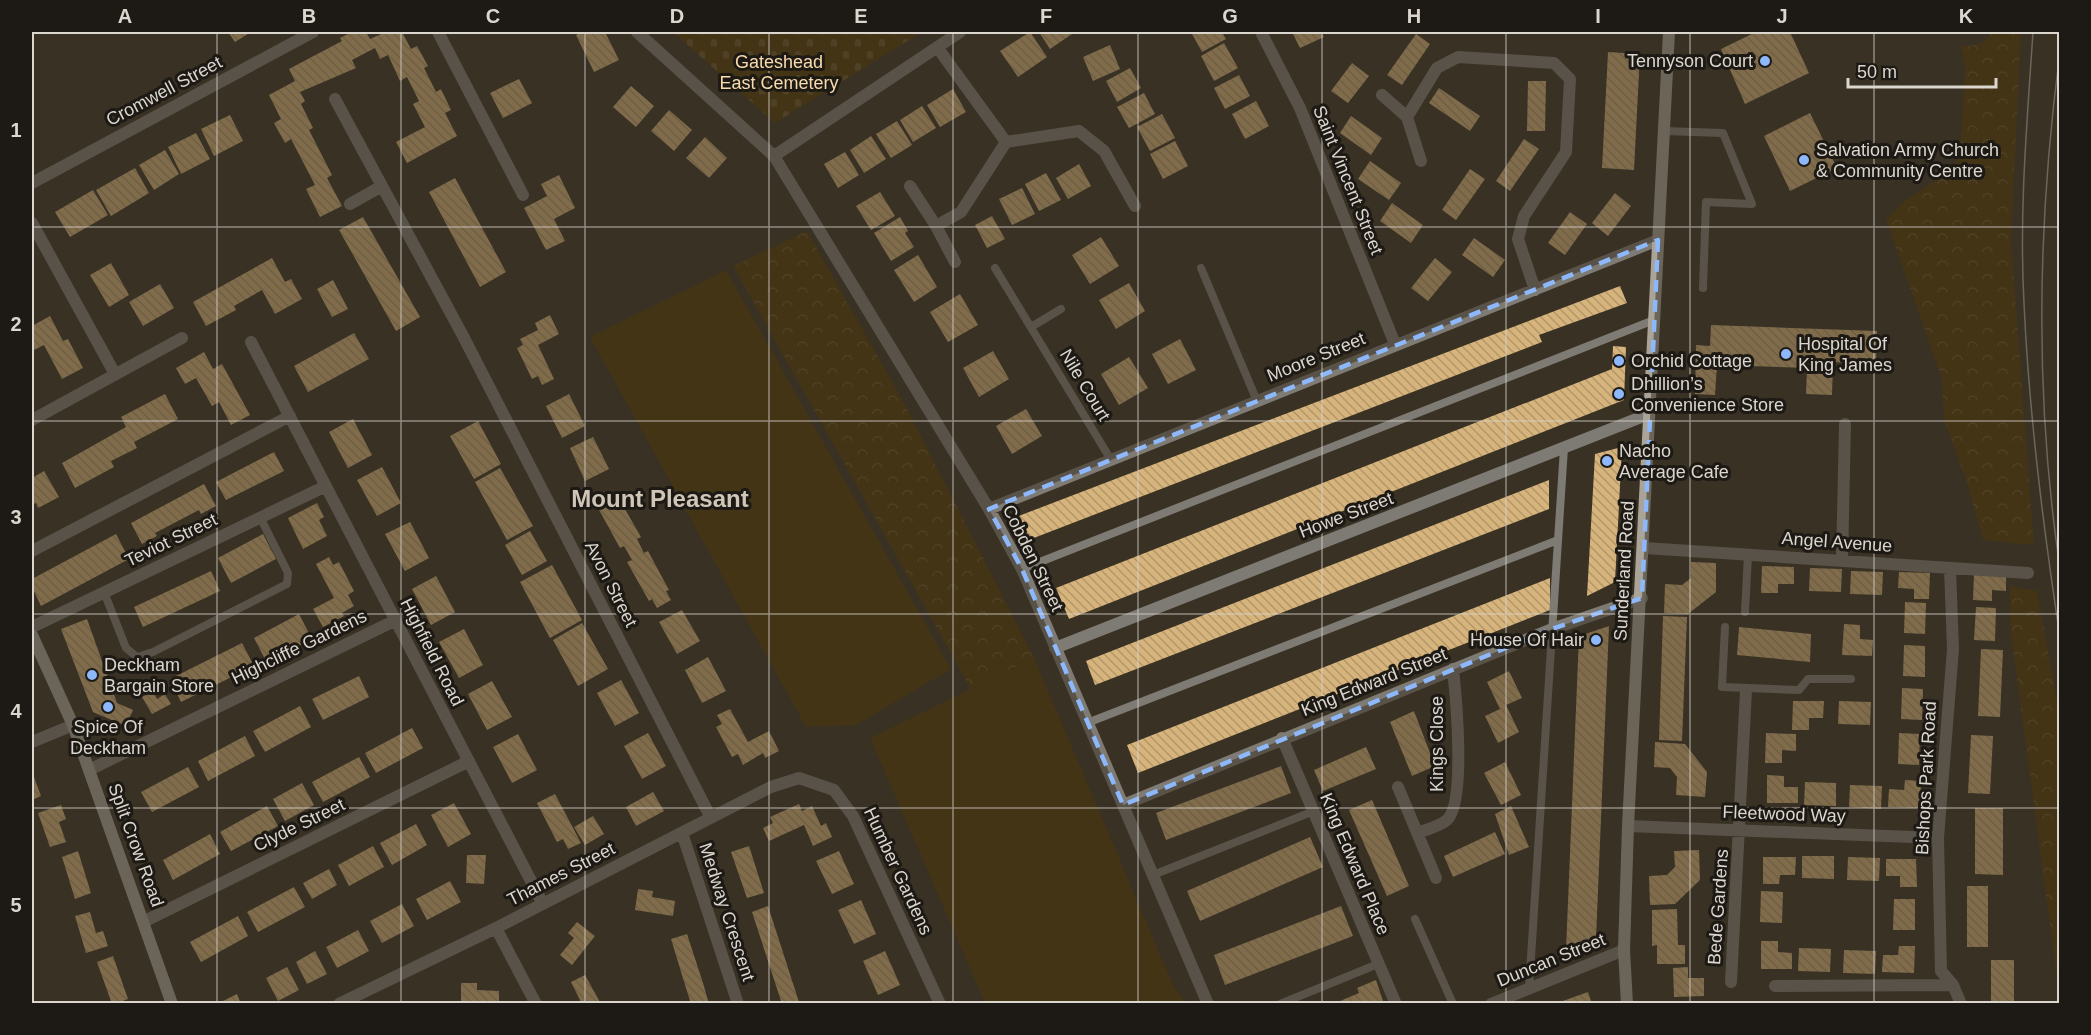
<svg xmlns="http://www.w3.org/2000/svg" width="2091" height="1035" font-family="Arial,sans-serif">
<defs>
<pattern id="forest-crowns" width="20" height="18" patternUnits="userSpaceOnUse" patternTransform="scale(1.5)"><rect width="20" height="18" fill="#513805"/><path d="M2 6a3 3 0 1 1 6 0M12 15a3 3 0 1 1 6 0" fill="none" stroke="#695428"/></pattern>
<pattern id="cemetery-stones" width="16" height="16" patternUnits="userSpaceOnUse" patternTransform="scale(1.5)"><rect width="16" height="16" fill="#513805"/><path d="M2 7V4a2 2 0 0 1 4 0v3zM10 15v-3a2 2 0 0 1 4 0v3z" fill="#695428"/></pattern>
<pattern id="building-back-hatch" width="6" height="6" patternUnits="userSpaceOnUse" patternTransform="scale(1.5)"><rect width="6" height="6" fill="#d7b47b"/><path d="M-1 5l2 2M0 0l6 6M5-1l2 2" fill="none" stroke="#b2976c"/></pattern>
</defs>
<rect width="100%" height="100%" fill="#383124"/>
<path fill="#513805" d="M726 270 951 669 856 725 806 727 590 337Z
M1034 658 1173 985 1186 1003H985L870 738Z"/>
<path fill="url(#forest-crowns)" d="M1991 32H2021L2011 241 2034 545 1983 540 1966 480 1944 419 1942 379 1886 219 1905 201 1948 172 1960 156 1965 68 1961 46C1975 46 1985 45 1991 32Z
M807 231 904 403 1034 658 971 689 733 266Z
M2010 586 2037 591 2059 712V992L2010 626Z"/>
<path fill="url(#cemetery-stones)" d="M673 32H922L775 123Z"/>
<path fill="url(#building-back-hatch)" d="M228 32H251L235 42Z
M352 32H366L370 39 386 32H402L411 49 417 46 428 66 424 68 436 92 441 89 451 110 445 113 457 136 407 163 396 142 425 127 413 104 419 101 407 77 400 81 388 55 380 59 375 48 352 60 356 68 300 92 305 101 301 104 313 128 309 130 332 175 327 178 342 206 320 217 306 189 315 185 291 139 285 143 274 123 281 119 269 95 295 81 289 69 342 41 340 38Z
M582 32H605L619 60 594 72 576 35Z
M1030 32 1047 57 1018 77 1000 51Z
M1039 32H1070L1072 34 1050 49Z
M1191 32H1222L1226 39 1202 52Z
M1292 32H1321L1324 37 1300 48Z
M1756 32H1790L1809 73 1745 104 1721 49Z
M1416 34 1430 44 1402 85 1387 75Z
M1224 43 1238 68 1214 81 1201 56Z
M1110 45 1120 69 1093 81 1083 57Z
M1608 52 1640 54 1634 170 1602 168Z
M1352 63 1369 76 1348 103 1331 91Z
M1130 68 1141 88 1117 102 1106 81Z
M1239 75 1250 96 1225 109 1214 88Z
M519 79 532 103 503 118 490 93Z
M1528 81H1546L1545 131H1527Z
M631 86 654 106 636 127 613 107Z
M1439 88 1480 116 1470 131 1429 103Z
M953 89 966 112 940 127 927 105Z
M1144 93 1155 114 1129 128 1117 107Z
M1256 101 1269 126 1245 139 1232 114Z
M922 106 936 128 913 142 900 120Z
M669 110 692 130 674 151 651 131Z
M1810 113 1837 168 1790 191 1764 136Z
M1162 114 1175 138 1150 151 1137 127Z
M230 115 243 141 214 156 201 129Z
M1351 116 1382 138 1371 155 1340 133Z
M897 121 912 145 891 158 876 134Z
M196 133 210 159 181 174 168 147Z
M871 136 886 159 864 173 850 150Z
M705 137 727 158 709 178 686 158Z
M1524 139 1539 149 1510 191 1496 181Z
M1175 141 1188 166 1163 179 1150 154Z
M165 150 179 174 154 190 139 165Z
M845 152 859 175 838 188 824 164Z
M1370 161 1401 183 1389 200 1358 179Z
M1079 164 1091 186 1068 199 1056 178Z
M135 168 149 193 111 216 96 190Z
M1470 169 1485 179 1456 220 1442 210Z
M1046 173 1061 200 1039 211 1025 184Z
M559 175 575 208 554 219 565 241 546 250 524 208 547 196 541 184Z
M455 178 506 272 480 287 429 192Z
M1022 188 1035 214 1012 225 999 199Z
M93 190 108 215 70 237 55 212Z
M880 192 895 216 871 230 856 206Z
M1615 193 1631 206 1608 236 1592 223Z
M1392 203 1423 225 1411 243 1380 221Z
M1570 212 1587 224 1565 255 1548 243Z
M992 216 1005 239 987 248 975 225Z
M363 217 420 317 396 331 339 230Z
M900 217 908 231 905 233 914 247 891 261 874 233Z
M1101 237 1119 266 1090 284 1072 255Z
M1474 238 1505 260 1493 277 1462 255Z
M918 255 937 287 914 302 894 270Z
M272 258 285 282 291 279 302 299 275 314 262 290 234 306 236 310 206 326 193 302Z
M1435 258 1452 272 1428 301 1411 288Z
M111 263 129 295 109 307 90 275Z
M333 280 348 309 332 317 317 289Z
M1129 283 1145 311 1116 329 1099 300Z
M160 284 174 308 143 326 129 302Z
M1620 286 1627 303 1539 335 1542 342 1026 541 1016 517Z
M960 294 978 325 948 342 930 312Z
M550 315 559 334 538 345 554 379 542 385 538 376 532 379 517 348 523 345 520 339 538 330 535 323Z
M50 316 63 341 68 339 83 368 62 379 44 345 32 351V326Z
M1711 325 1877 331 1876 364 1833 362 1832 395 1806 394 1807 368 1717 365 1715 395 1695 394 1696 345 1710 346Z
M354 333 369 359 308 392 294 366Z
M1180 339 1196 370 1168 384 1152 354Z
M1613 346 1626 347 1624 400 1069 619 1056 588 1612 369Z
M993 351 1009 379 979 397 963 368Z
M204 352 213 369 222 364 250 415 231 425 219 402 212 406 196 378 185 384 176 368Z
M1129 357 1148 388 1119 405 1101 374Z
M165 394 178 419 134 442 137 448 111 461 114 467 75 488 62 463 126 427 121 417Z
M569 394 585 426 562 438 546 406Z
M1026 409 1042 436 1012 454 996 426Z
M353 419 372 455 348 468 329 432Z
M478 421 501 464 474 479 450 436Z
M593 437 609 469 585 481 570 448Z
M1622 447 1615 582 1587 596 1595 454Z
M274 452 284 471 226 500 216 482Z
M382 467 401 503 377 516 357 480Z
M500 468 533 526 507 540 475 482Z
M44 471 59 497 38 508 36 503 32 505V478Z
M1549 480V509L1095 685 1086 661Z
M204 484 216 506 201 514 199 510 155 533 157 536 142 544 131 523Z
M612 491 616 498 618 497 641 537 637 539 644 553 648 551 669 590 666 591 671 600 657 608 652 599 649 601 627 562 632 560 624 546 620 548 598 508 603 505 599 498Z
M317 503 324 517 319 520 327 536 303 549 288 518Z
M410 522 429 558 405 571 385 534Z
M530 531 547 561 522 575 505 545Z
M116 534 129 559 41 606 32 587V579Z
M263 534 276 559 231 583 218 558Z
M329 557 333 565 339 562 354 591 348 595 354 606 342 613 344 616 323 627 313 609 334 598 316 564Z
M1691 562 1716 563V592L1688 614 1664 613 1665 584 1682 585 1691 578Z
M552 565 582 620 550 638 520 582Z
M1762 566 1794 567V584H1778V593H1761Z
M1810 568 1842 569 1841 592 1809 591Z
M211 571 220 591 143 627 134 607Z
M1851 571 1883 572 1882 595 1850 594Z
M1899 572 1930 573 1929 599H1914V589L1898 588Z
M1974 574 2006 576V591L1992 590V601L1973 600Z
M436 576 455 612 431 625 412 589Z
M1550 578V610L1138 773 1127 745Z
M1905 602 1926 603 1925 634 1904 633Z
M1976 607 1996 608 1995 641 1974 640Z
M682 610 700 641 677 654 659 622Z
M299 614 312 639 267 663 254 638Z
M1663 616 1687 617 1682 741 1659 740Z
M87 619 117 703 133 710 126 726 93 712 61 629Z
M582 623 608 669 578 686 553 640Z
M1844 624 1860 625V639L1873 640 1872 656 1842 655Z
M1609 626 1596 939 1566 950 1579 636Z
M1739 627 1811 634 1810 662 1737 655Z
M464 629 483 665 459 678 439 642Z
M242 643 254 666 181 702 170 679Z
M1904 645 1925 646V677L1903 676Z
M1981 649 2003 650 2000 717 1978 716Z
M708 657 726 691 702 703 685 670Z
M1509 671 1522 698 1506 705 1519 732 1498 743 1485 716 1500 709 1487 682Z
M359 676 369 697 323 720 312 699Z
M621 680 639 713 615 726 597 693Z
M492 681 512 717 487 730 468 694Z
M1902 688 1923 689 1922 720 1901 719Z
M153 691 157 699 165 694 171 704 152 714 142 697Z
M1793 701H1824L1823 718H1809V730H1792Z
M1839 701 1871 702 1870 725 1838 724Z
M300 706 311 727 265 752 253 731Z
M730 709 748 742 769 731 779 751 765 758 763 753 743 765 738 754 732 757 716 727 722 724 717 715Z
M1414 711 1435 766 1412 776 1390 722Z
M412 728 423 748 376 773 365 753Z
M648 733 666 766 642 779 624 746Z
M1766 733 1796 734V751L1782 750V763H1765Z
M1899 733 1920 734 1919 765 1898 764Z
M518 734 537 770 512 783 493 747Z
M1971 735 1993 736 1990 794 1968 793Z
M245 736 255 756 208 781 198 761Z
M1655 742 1685 744 1707 772 1705 797 1676 795 1677 777 1670 768 1654 767Z
M1366 747 1376 769 1323 791 1314 770Z
M359 757 370 777 323 802 312 782Z
M1505 762 1521 795 1501 805 1484 773Z
M1281 766 1291 793 1166 840 1156 813Z
M188 767 199 787 152 812 141 792Z
M1767 775 1784 776V787H1798V803H1767Z
M34 777 41 796 32 800V778Z
M1905 780 1921 781 1920 808 1888 807 1889 789 1904 790Z
M1805 782 1836 783V806L1804 805Z
M302 783 314 805 285 821 273 799Z
M1850 785 1882 786 1881 809 1849 807Z
M653 792 664 811 636 826 626 807Z
M555 794 581 843 568 849 563 839 557 842 537 803Z
M1372 800 1409 886 1387 896 1349 810Z
M454 803 471 834 448 847 431 815Z
M799 804 802 811 812 806 821 826 826 823 832 837 813 846 804 825 769 841 763 828 773 823 770 817Z
M61 805 66 819 59 822 66 842 50 847 38 813Z
M267 806 278 826 231 851 220 832Z
M1511 806 1529 847 1509 855 1495 814Z
M1975 808H2003V875L1975 874Z
M593 816 604 834 585 845 574 827Z
M416 824 427 845 392 865 380 843Z
M1495 832 1505 854 1453 877 1444 856Z
M210 834 220 854 173 880 163 860Z
M1310 837 1323 867 1200 921 1187 891Z
M373 846 384 867 349 886 338 865Z
M749 846 764 893 747 898 731 852Z
M1699 850 1700 880 1675 904 1650 905 1649 876 1667 875 1675 867 1674 851Z
M78 851 91 893 75 899 62 857Z
M839 851 854 884 832 894 816 861Z
M467 855H486L484 884 466 883Z
M1802 856H1834V879L1802 878Z
M1763 857H1796L1795 875H1780L1779 884H1763Z
M1848 857 1880 858 1879 881 1847 880Z
M1886 859H1916L1917 887H1900V876H1886Z
M329 869 337 885 312 899 303 883Z
M450 881 461 902 427 920 416 899Z
M1967 886H1988V947H1967Z
M294 887 305 907 258 932 247 912Z
M638 889 653 891 652 897 675 901 673 916 635 910Z
M1761 891 1783 892 1782 923 1760 922Z
M1894 899H1915V930H1893Z
M861 900 876 934 854 944 838 910Z
M402 904 414 926 382 943 370 921Z
M768 906 799 1002 793 1004H782L752 912Z
M1341 906 1353 936 1225 985 1214 955Z
M1677 909 1678 945H1685V964H1657V945L1652 946V910Z
M90 912 96 933 103 931 108 946 86 953 75 916Z
M238 916 248 936 201 962 190 942Z
M577 922 595 936 572 965 560 955 574 938 568 933Z
M358 930 369 951 337 968 326 947Z
M687 934 703 983 709 1004H691L686 988 671 939Z
M1761 941H1778V952L1792 953V969H1761Z
M1899 946H1915L1914 973 1882 972 1883 955H1898Z
M1799 948 1831 949 1830 972 1798 971Z
M1844 950 1876 951 1875 974 1843 973Z
M315 951 327 974 307 984 296 962Z
M885 951 900 985 878 995 863 961Z
M113 956 128 999 115 1004H112L97 962Z
M1991 960H2014V1004H1991Z
M287 967 299 990 278 1001 266 978Z
M1688 967V978H1704V996L1674 997 1673 968Z
M585 975 596 995 601 1004H582L571 982Z
M1376 980 1384 1004H1333L1359 993 1357 988Z
M461 983H477V990L499 991V1004H461Z
M1588 992 1592 1004H1557V1003Z
M237 994 241 1004H217Z"/>
<g fill="none" stroke-linecap="round" stroke-linejoin="round">
<path stroke="#7e7a74" stroke-width="8" d="M1664 131 1723 133 1752 204 1706 202 1703 288
M995 268 1111 460
M1201 268 1257 401
M1031 327 1061 309
M1022 569 1654 320
M104 592 126 648 137 657 153 652 287 584 288 573 260 517
M1745 612 1748 555
M1725 627 1722 687 1799 690 1808 679H1851
M1087 723 1558 540
M1153 875 1314 811
M1415 919 1453 1004
M1529 988 1564 448
M1280 1004 1378 964"/>
<path stroke="#7e7a74" stroke-width="12" d="M438 32 523 195
M637 32 774 156 989 509 1022 569 1208 1004
M1261 32 1300 108 1395 344
M1382 95 1407 117
M335 99 462 334 711 818
M1006 142 1079 131 1104 151 1135 206
M774 156 960 32
M1421 161 1407 117 1437 68 1458 57 1554 63 1570 79 1566 152 1524 216 1518 239 1535 290
M32 183 313 32
M910 186 936 226 955 262
M350 204 382 186
M32 223 115 374
M936 226 961 212 1006 142 937 47
M251 342 543 904
M32 420 182 338
M989 509 1658 240
M1644 548 2028 573
M32 551 290 416
M1842 561 1845 424
M1950 568 1953 649 1938 838 1941 971 1953 985 1961 1004
M32 627 326 486
M1055 648 1649 414
M1282 738 1396 1004
M32 742 73 725
M89 770 396 620
M1398 787 1436 878
M1123 805 1552 629 1642 598
M1628 826 1938 838
M682 833 738 1004
M1417 833C1426 830 1440 826 1447 820 1466 803 1456 696 1453 669
M145 921 469 761
M496 928 536 1004
M1731 982 1746 690
M1775 986 1953 985
M339 1004 496 928 771 787 799 778 834 790 853 816 940 1004
M1491 1004 1624 950"/>
<path stroke="#a9a398" stroke-width="12" d="M32 635 73 725 172 1004
M1627 1004 1624 950 1628 826 1669 32"/>
<path stroke="#aba69c" stroke-width="1.5" d="M2033 32C2027 122 2019 213 2024 303 2029 416 2043 526 2060 637
M2060 52C2037 225 2034 395 2060 568"/>
</g>
<path d="M0 0H2091V1035H0ZM1658 240 1642 598 1552 629 1123 805 1022 569 989 509Z" fill="#383124" fill-opacity=".55" fill-rule="evenodd"/>
<path fill="none" stroke="#8db9fc" stroke-width="4.5" stroke-dasharray="12 8" stroke-linejoin="round" d="M1658 240 1642 598 1552 629 1123 805 1022 569 989 509Z"/>
<path fill="none" stroke="#dbd6ce" stroke-width="1.5" stroke-opacity="0.55" d="M217 32V1004M401 32V1004M585 32V1004M769 32V1004M953 32V1004M1138 32V1004M1322 32V1004M1506 32V1004M1690 32V1004M1874 32V1004M32 227H2060M32 421H2060M32 614H2060M32 808H2060"/>
<g fill="#8db9fc" stroke="#1d1914" stroke-width="2">
<circle cx="1765" cy="61" r="6"/>
<circle cx="1804" cy="160" r="6"/>
<circle cx="1786" cy="354" r="6"/>
<circle cx="1619" cy="361" r="6"/>
<circle cx="1619" cy="394" r="6"/>
<circle cx="1607" cy="461" r="6"/>
<circle cx="1596" cy="640" r="6"/>
<circle cx="92" cy="675" r="6"/>
<circle cx="108" cy="707" r="6"/>
</g>
<g text-anchor="middle" stroke-width="6" stroke-linejoin="round" paint-order="stroke">
<g font-size="18" fill="#dbd6ce" stroke="#1d1914" text-anchor="start">
<text x="1753" y="67" text-anchor="end">Tennyson Court</text>
<text x="1816" y="156">Salvation Army Church<tspan x="1816" dy="21">&amp; Community Centre</tspan></text>
<text x="1798" y="350">Hospital Of<tspan x="1798" dy="21">King James</tspan></text>
<text x="1631" y="367">Orchid Cottage</text>
<text x="1631" y="390">Dhillion’s<tspan x="1631" dy="21">Convenience Store</tspan></text>
<text x="1619" y="457">Nacho<tspan x="1619" dy="21">Average Cafe</tspan></text>
<text x="1584" y="646" text-anchor="end">House Of Hair</text>
<text x="104" y="671">Deckham<tspan x="104" dy="21">Bargain Store</tspan></text>
<text x="108" y="733" text-anchor="middle">Spice Of<tspan x="108" dy="21">Deckham</tspan></text>
</g>
<g font-size="18" fill="#f8daac" stroke="#1d1914">
<text x="779" y="68">Gateshead<tspan x="779" dy="21">East Cemetery</tspan></text>
</g>
<g font-size="18" fill="#dbd6ce" stroke="#1d1914">
<text transform="translate(164 91) rotate(-28)" y="6">Cromwell Street</text>
<text transform="translate(1348 180) rotate(68)" y="6">Saint Vincent Street</text>
<text transform="translate(1316 357) rotate(-22)" y="6">Moore Street</text>
<text transform="translate(1085 385) rotate(59)" y="6">Nile Court</text>
<text transform="translate(1346 515) rotate(-21)" y="6">Howe Street</text>
<text transform="translate(171 540) rotate(-26)" y="6">Teviot Street</text>
<text transform="translate(1837 542) rotate(4)" y="6">Angel Avenue</text>
<text transform="translate(1033 558) rotate(64)" y="6">Cobden Street</text>
<text transform="translate(1624 571) rotate(-87)" y="6">Sunderland Road</text>
<text transform="translate(611 584) rotate(63)" y="6">Avon Street</text>
<text transform="translate(299 647) rotate(-26)" y="6">Highcliffe Gardens</text>
<text transform="translate(432 652) rotate(63)" y="6">Highfield Road</text>
<text transform="translate(1374 682) rotate(-22)" y="6">King Edward Street</text>
<text transform="translate(1437 744) rotate(-90)" y="6">Kings Close</text>
<text transform="translate(1926 778) rotate(-87)" y="6">Bishops Park Road</text>
<text transform="translate(1784 814) rotate(2)" y="6">Fleetwood Way</text>
<text transform="translate(299 825) rotate(-26)" y="6">Clyde Street</text>
<text transform="translate(136 845) rotate(70)" y="6">Split Crow Road</text>
<text transform="translate(1355 864) rotate(67)" y="6">King Edward Place</text>
<text transform="translate(898 871) rotate(65)" y="6">Humber Gardens</text>
<text transform="translate(561 874) rotate(-27)" y="6">Thames Street</text>
<text transform="translate(1718 907) rotate(-86)" y="6">Bede Gardens</text>
<text transform="translate(727 912) rotate(72)" y="6">Medway Crescent</text>
<text transform="translate(1551 960) rotate(-22)" y="6">Duncan Street</text>
</g>
<g font-size="24" font-weight="bold" fill="#d0c6b7" stroke="#1d1914">
<text x="660" y="507">Mount Pleasant</text>
</g>
</g>
<rect width="2091" height="1035" fill="none" stroke="#1d1914" stroke-width="66"/>
<path d="M1848 78v9h148v-9" fill="none" stroke="#dbd6ce" stroke-width="3"/>
<text x="1857" y="78" font-size="18" fill="#dbd6ce" stroke="#1d1914" stroke-width="4.5" paint-order="stroke">50 m</text>
<rect x="33" y="33" width="2025" height="969" fill="none" stroke="#dbd6ce" stroke-width="2"/>
<g font-size="20" text-anchor="middle" font-weight="bold" fill="#dbd6ce">
<text x="125" y="23">A</text>
<text x="309" y="23">B</text>
<text x="493" y="23">C</text>
<text x="677" y="23">D</text>
<text x="861" y="23">E</text>
<text x="1046" y="23">F</text>
<text x="1230" y="23">G</text>
<text x="1414" y="23">H</text>
<text x="1598" y="23">I</text>
<text x="1782" y="23">J</text>
<text x="1966" y="23">K</text>
<text x="16" y="137">1</text>
<text x="16" y="331">2</text>
<text x="16" y="524">3</text>
<text x="16" y="718">4</text>
<text x="16" y="912">5</text>
</g>
</svg>
